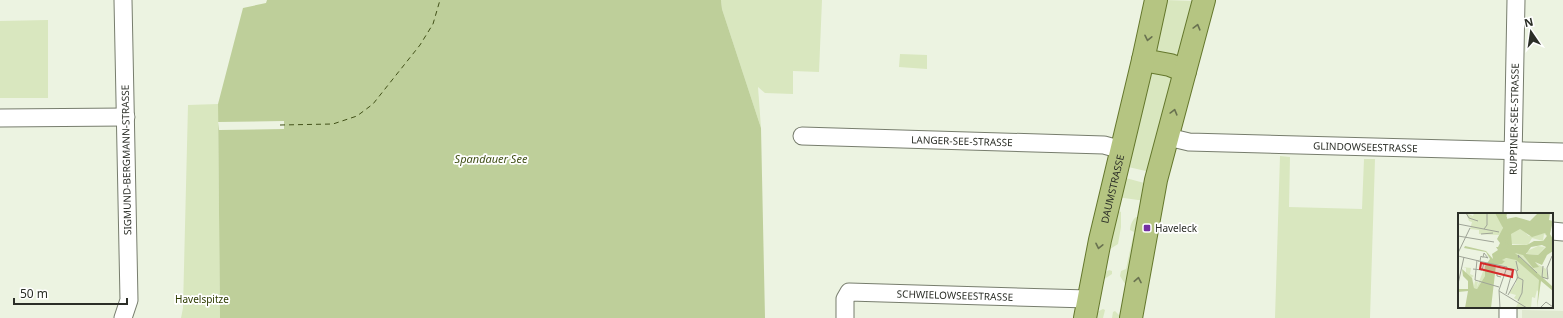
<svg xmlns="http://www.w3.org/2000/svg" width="1563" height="318" font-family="'Noto Sans',sans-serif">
<rect width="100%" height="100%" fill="#ecf3e1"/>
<path fill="#dfe8cf" d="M1522 310 1563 311V318H1522Z"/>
<path fill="#d9e7bf" d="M721 0H822L819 72 793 71V94L765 93 758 87 761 128 722 9Z
M1165 0 1194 1 1180 58 1154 52Z
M48 20V98H0V21Z
M900 54 927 55V69L899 67Z
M1150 69 1174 78 1150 172 1124 166Z
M218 104 220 318H181L183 308 188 105Z
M1280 156 1290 157 1289 207 1362 209 1364 159H1375L1370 318H1275Z
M1122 177 1148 184 1145 201 1117 197Z
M1116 210 1121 212V227L1118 244 1107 251 1102 274 1109 270 1112 271V274L1100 282 1095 313 1103 309 1105 310 1103 318H1091Z
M1136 217H1139L1124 318H1112L1113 312 1115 311 1121 317 1127 287 1120 276 1121 271 1126 269 1134 232 1130 230C1130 226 1132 220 1136 217Z"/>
<path fill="#becf9a" d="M267 0H721L722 9 761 128 765 318H220L218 104 243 8 266 3Z"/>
<path fill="#ecf3e1" d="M284 121V129L219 130 218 122Z"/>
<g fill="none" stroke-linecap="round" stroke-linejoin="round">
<path stroke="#425118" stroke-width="1" stroke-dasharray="5 4" stroke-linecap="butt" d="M280 125 333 124 357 116 373 104 420 45 433 24 440 0"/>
<g stroke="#777d6d" stroke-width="19">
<g id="minor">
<path d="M0 118 126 117"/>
<path id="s1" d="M802 136 1104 145 1122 150"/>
<path id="s2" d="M1168 137 1189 142 1563 152"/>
<path id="s3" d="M1512 214 1516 0"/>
<path d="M1552 231 1563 232"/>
<path d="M123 318 129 300 123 0"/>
<path id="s4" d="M845 318V299L849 292 1088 299"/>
<path d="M1508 318V307"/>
</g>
</g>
<g stroke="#64772c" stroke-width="24">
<g id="major">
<path d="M1143 60 1170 65 1185 71"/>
<path id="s5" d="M1085 318 1100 240 1143 60 1156 0"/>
<path d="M1131 318 1156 180 1204 0"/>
</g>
</g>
<use href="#minor" stroke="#fff" stroke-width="17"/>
<use href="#major" stroke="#b5c582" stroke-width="22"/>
</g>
<defs><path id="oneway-chevron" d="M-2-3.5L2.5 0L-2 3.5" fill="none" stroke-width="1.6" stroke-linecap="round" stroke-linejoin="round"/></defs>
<g stroke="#697250">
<use href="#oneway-chevron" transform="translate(1197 27) rotate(-75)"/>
<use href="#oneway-chevron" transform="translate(1148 38) rotate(102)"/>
<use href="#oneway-chevron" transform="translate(1174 112) rotate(-75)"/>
<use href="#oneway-chevron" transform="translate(1099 246) rotate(102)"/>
<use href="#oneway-chevron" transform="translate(1138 280) rotate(-79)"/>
</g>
<rect fill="#742fa3" stroke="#fff" stroke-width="1.5" x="1143" y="224" width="8" height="8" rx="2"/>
<g text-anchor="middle" stroke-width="3.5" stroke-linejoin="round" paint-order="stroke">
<g font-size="10" fill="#2b2e27" stroke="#fff">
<text dy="4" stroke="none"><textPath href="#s3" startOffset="95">RUPPINER-SEE-STRASSE</textPath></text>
<text dy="4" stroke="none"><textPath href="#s1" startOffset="160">LANGER-SEE-STRASSE</textPath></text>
<text dy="4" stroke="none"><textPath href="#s2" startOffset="198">GLINDOWSEESTRASSE</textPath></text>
<text transform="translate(126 160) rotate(-91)" y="4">SIGMUND-BERGMANN-STRASSE</text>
<text dy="4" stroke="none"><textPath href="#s5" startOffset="132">DAUMSTRASSE</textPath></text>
<text dy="4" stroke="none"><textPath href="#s4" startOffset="133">SCHWIELOWSEESTRASSE</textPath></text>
</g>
<g font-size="10" fill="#2b2e27" stroke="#fff" text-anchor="start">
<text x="1155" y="232">Haveleck</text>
</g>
<g font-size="10" fill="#2e3c00" stroke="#fff">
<text x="202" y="303">Havelspitze</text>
</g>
<g font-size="11" font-style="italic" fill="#425118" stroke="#fff">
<text x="491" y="163">Spandauer See</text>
</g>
</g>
<g transform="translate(1458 213)">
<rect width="95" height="95" fill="#ecf3e1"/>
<path d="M8 0 15 3 16 0H37L42 5 45 16 41 22 21 21V17L12 16 14 9 11 8ZM62 15 71 23 87 20 90 23 87 25 89 23 86 21 85 28 74 25 70 32 53 31V20ZM80 33 87 34 80 42 69 41V38ZM60 39 88 56 90 66 85 65 95 74 58 44 57 40ZM45 45 57 46 82 67 81 80 79 77 77 85 74 84 73 95 58 94 61 88 56 85 58 82 51 80 58 70V57L39 51 47 48 44 47ZM27 53V63L19 76 16 75 14 65 8 62V55L5 54 13 55 12 61 16 63 14 64 16 73 17 68 20 69 19 74Z" fill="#d9e7bf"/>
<path d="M37 0H49L48 6 58 4 72 8 80 0H92L91 7 95 8 92 21 95 26V38L89 42 84 52 77 49 81 54 75 55 65 42 57 40 95 74V78L83 68 79 95 81 67 58 47 48 45 44 47 47 48 44 51 38 52 33 95H7L10 78 0 79V76H10V68L5 63 4 56 14 65 16 75 19 76 27 63V53L32 46 28 39 6 35 7 33 28 38 35 46 34 41 40 37 38 34H40L42 30 39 26 45 15ZM62 16 74 24 87 20 89 23 85 28H76L69 32H54L53 21ZM84 32 88 34 80 42 68 41 73 34Z" fill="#becf9a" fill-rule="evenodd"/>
<path fill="none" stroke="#becf9a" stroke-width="2" d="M42 8 48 5V19L51 23M52 23 48 29 50 33 75 46 87 43M28 54 47 42 49 27"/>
<path fill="none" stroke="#9fa497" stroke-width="1" d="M8 0 11 5 20 8M0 11 41 19M26 16 29 12V0M23 21 35 20M0 23 36 29M0 40 12 15M0 43 21 48M61 45 60 42 79 60M19 47 17 67 41 74M20 48 49 54 41 77 42 95M22 48 23 43 24 44H27L30 45 26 40 25 44M58 48 60 57 58 59M85 53 84 64 90 66 89 55 94 43M49 55 58 57 60 64 50 82M15 56 24 57 26 50M43 64 39 63V60L44 61M59 64 65 67 64 80 60 88M0 71 6 44M41 78 69 95M48 81 55 56M82 95 88 89 95 94"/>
<path fill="#d62828" fill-opacity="0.15" stroke="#d62828" stroke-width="2" d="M23 50 55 57 54 64 22 56Z"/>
<rect width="95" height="95" fill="none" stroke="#2b2e27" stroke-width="2"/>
</g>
<g transform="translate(1531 32) rotate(347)" stroke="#ffffff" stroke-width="3" paint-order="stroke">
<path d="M0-3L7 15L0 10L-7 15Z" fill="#2b2e27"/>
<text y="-6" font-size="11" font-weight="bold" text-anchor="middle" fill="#2b2e27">N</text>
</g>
<path d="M14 298v6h113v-6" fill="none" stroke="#2b2e27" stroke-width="2"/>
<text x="20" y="298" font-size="12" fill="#2b2e27" stroke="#ffffff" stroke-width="3" paint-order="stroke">50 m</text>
</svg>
